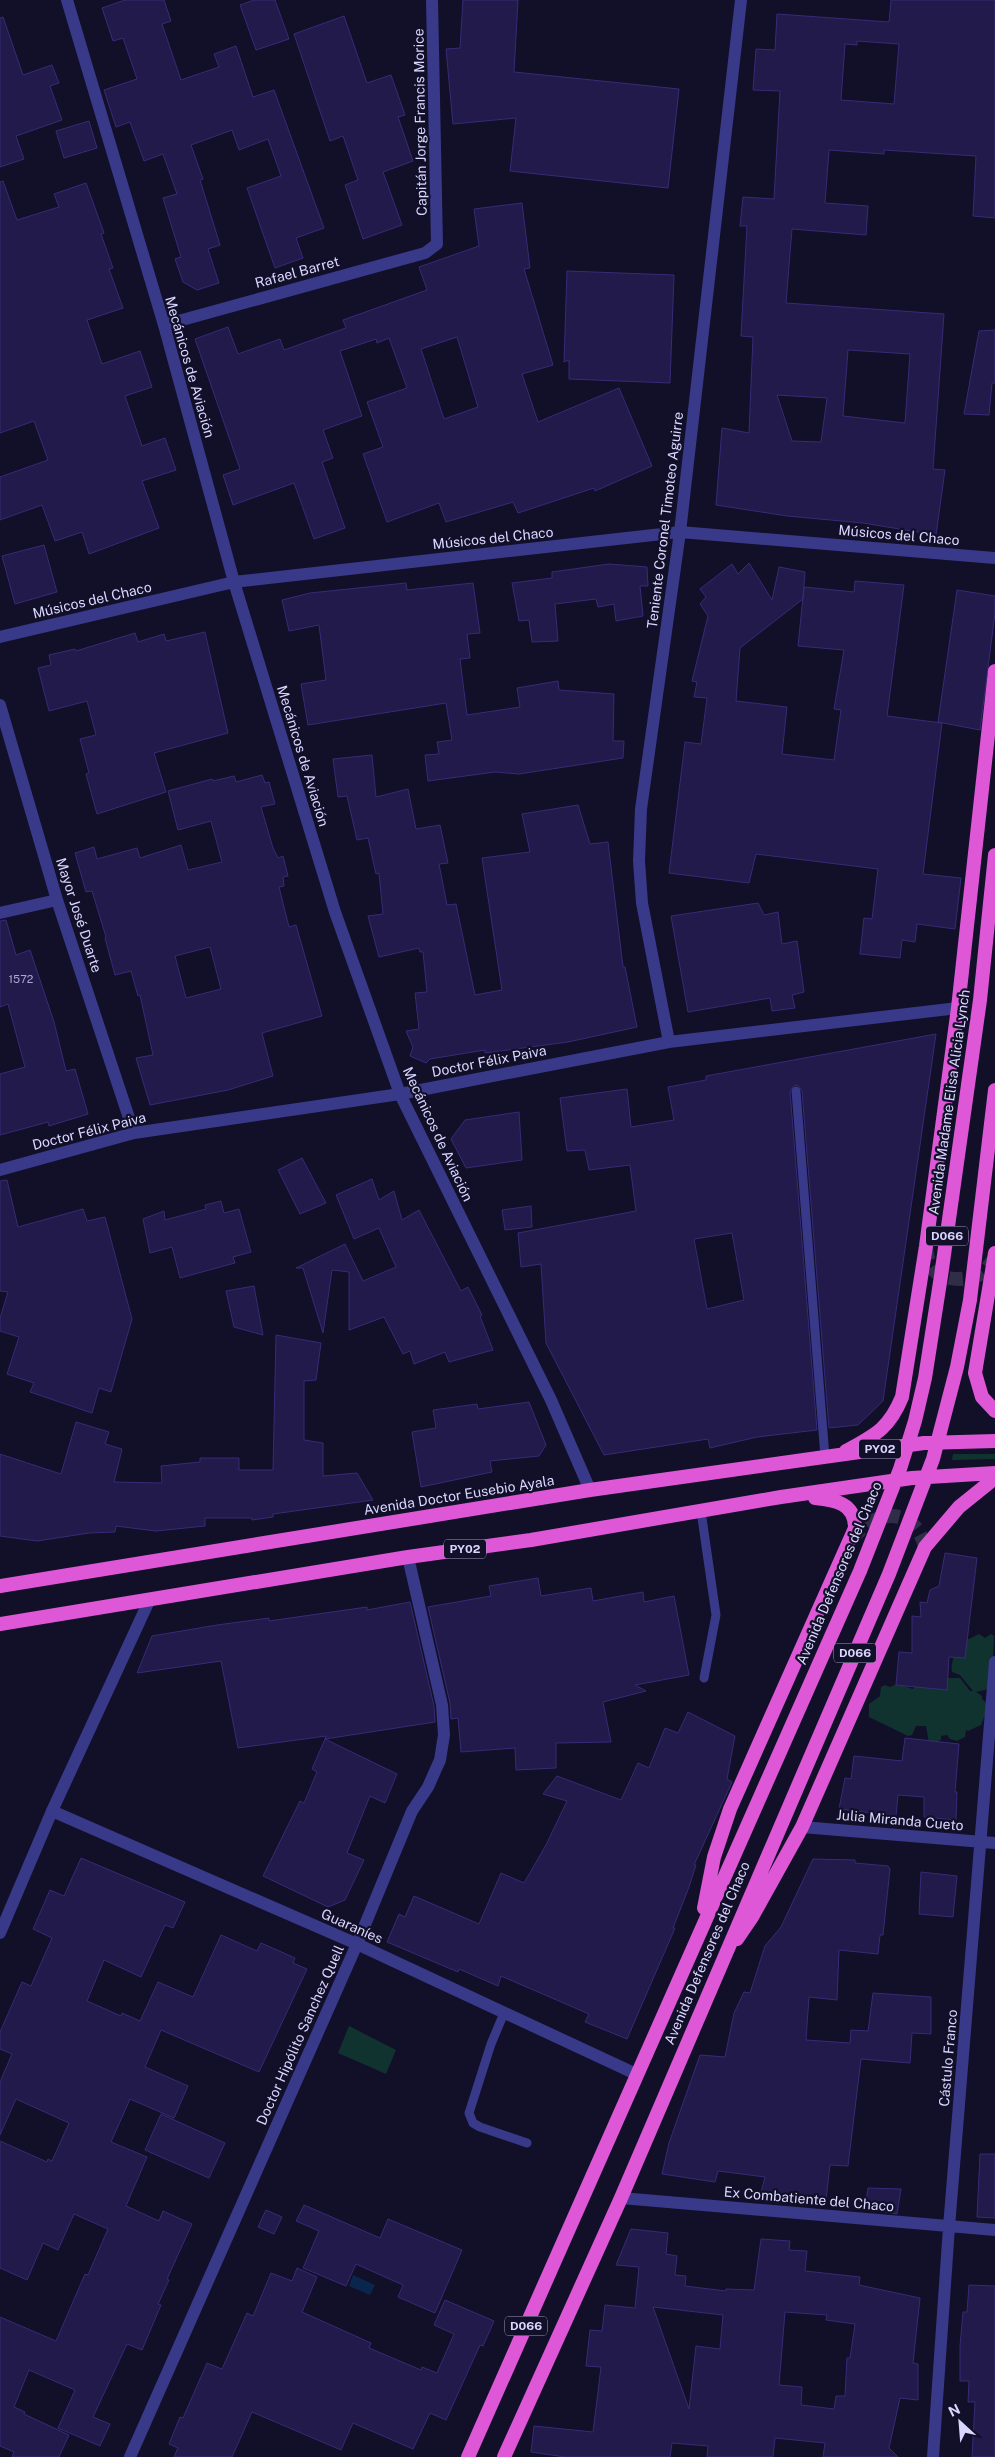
<svg xmlns="http://www.w3.org/2000/svg" width="995" height="2457" font-family="'Public Sans',sans-serif">
<rect width="100%" height="100%" fill="#120f29"/>
<path fill="#113330" d="M953 1454H995V1459L952 1460Z
M979 1634 985 1638 991 1634 994 1636 993 1659 988 1689 976 1692 982 1696V1699L989 1705 981 1725 968 1731 966 1730 965 1737 957 1741 950 1739 947 1735 941 1736V1740L929 1743 926 1726H916L912 1735 908 1736 869 1717V1704L880 1696 881 1687 885 1685 890 1687C905 1680 900 1686 913 1689L916 1684 945 1678H960L970 1691H973L960 1675 952 1672C950 1663 956 1647 964 1641 968 1639 974 1637 979 1634Z
M349 2026 396 2050 386 2074 338 2053Z"/>
<path fill="#0a264c" d="M353 2275 375 2285 370 2295 349 2286Z"/>
<path fill="#211a4a" stroke="#372b77" fill-rule="evenodd" d="M125 0H164L171 21 162 24 181 80 219 67 214 54 236 46 253 97 274 90 324 228 296 238 303 258 275 268 247 188 281 176 268 139 239 150 232 130 191 145 203 179 200 180 220 245 208 249 219 283 197 290 183 282 175 259 181 257 163 198 177 194 163 154 144 161 130 122 116 127 104 90 137 79 123 38 113 41 102 8Z
M254 0H275L289 39 256 50 240 5Z
M463 0H518L514 72 679 89 668 188 510 171 516 118 453 124 446 49 460 48Z
M891 0H995V218L973 216 976 156 884 150V154L829 150 825 203 868 206 866 235 792 229 786 303 944 314 933 469 945 470 936 535 863 523 787 516 716 505 722 428 749 433 753 337 741 336 747 226H740L743 197 774 199 780 91 753 90 756 49 775 50 777 14 889 22ZM857 41 899 44 894 104 841 100 845 44 857 45ZM848 350 910 354 905 423 843 416ZM777 395 827 398 821 442 792 441Z
M344 16 367 83 391 75 405 115 398 117 413 161 383 172 402 225 363 239 345 185 358 180 343 136 330 141 294 34Z
M3 17 23 75 52 65 59 83 50 86 62 120 16 136 24 159 0 167V18Z
M89 121 97 148 64 158 56 131Z
M3 181 17 220 59 207 54 194 86 183 104 233 101 234 113 268 109 269 123 308 87 320 102 364 140 351 152 387 125 396 142 446 165 438 176 470 142 481 159 528 89 554 82 532 55 541 42 505 0 520V477L48 460 34 421 0 433V182Z
M522 203 530 268 524 269 553 365 522 374 538 422 619 388 652 466 595 491 594 488 518 513 513 502 446 522 439 503 387 522 363 454 383 447 367 402 407 388 389 338 377 343 376 339 340 351 362 416 323 430 333 458 322 462 345 528 314 539 294 483 233 505 223 475 240 469 195 339 228 327 238 354 280 339 284 350 346 328 343 320 427 290 419 267 479 246 474 209ZM457 337 478 407 444 419 421 349Z
M567 271 674 275 670 383 569 379V360L564 362Z
M995 330V383H992L989 415 964 414 979 331Z
M44 545 57 592 15 604 2 556Z
M749 563 772 600 779 567 805 572 803 599 740 648 736 701 787 707 782 754 834 760 841 710 834 709 844 650 798 646 804 587 854 592 855 581 904 585 887 716 942 723 923 874 961 878 955 929 917 924 915 942 902 940 900 958 860 954 864 918 872 919 878 869 756 854 749 883 669 873 685 742 701 744 707 698 694 697 697 682 692 681 708 616 700 604 706 597 700 589 732 564 738 574Z
M609 564 647 567 648 586H640L643 616 616 621 614 604 598 607 596 599 555 604 558 641 532 642 529 620 519 621 512 583 552 578V572Z
M406 583 407 590 473 583 480 633 467 634 470 658 460 659 467 715 520 707 517 688 558 681 559 690 614 694 613 741H624L623 758 519 774 495 772 428 781 425 755 439 754 437 742 452 740 446 703 308 725 301 684 326 680 319 625 289 631 282 600 310 593Z
M957 590 995 596V613L980 730 938 722Z
M205 632 228 733 154 753 166 792 97 814 86 774 89 773 80 739 96 735 87 701 49 711 38 668 51 665 49 655 75 649 76 651 135 633 138 642 164 634 166 641Z
M372 755 376 797 408 789 416 829 440 825 448 863 439 864 447 905 456 904 475 995 502 990 482 858 530 852 522 814 578 805 590 844 608 842 623 967H625L637 1027 568 1042 485 1053V1050L430 1059 426 1063 410 1056 413 1047 406 1031 419 1029 415 993 427 992 423 952H420L419 948 379 957 368 916 383 914 379 873 376 874 368 838 357 840 347 796 338 797 333 759Z
M262 775 265 783 269 782 275 804 261 807 273 848 278 858 283 856 288 876 283 877 284 886 279 887 289 927 296 925 322 1016 262 1033 273 1076 228 1090 150 1105 136 1058 153 1055 140 995 138 996 131 971 115 975 105 938 106 937 92 891 86 892 75 853 94 847 97 859 137 848 140 858 181 845 188 870 222 862 211 821 178 830 168 791 212 779 213 781 234 776 236 782ZM210 947 221 989 186 998 175 956Z
M758 903 764 915 778 912 782 944 797 941 804 992 792 995 795 1008 772 1011 770 998 688 1012 671 916Z
M6 920 16 955 30 950 54 1022 66 1071 75 1069 88 1114 49 1126 48 1122 0 1135V1074L25 1067 8 1004 0 1007V921Z
M936 1034 883 1401 858 1425 829 1428 802 1091 799 1086 795 1085 790 1091 817 1430 757 1437 710 1448 708 1439 604 1455 546 1343 541 1264 521 1267 518 1233 636 1211 630 1165 589 1170 585 1150 567 1151 560 1098 627 1089 631 1127 674 1120 668 1087 706 1080V1076ZM732 1233 744 1300 707 1309 694 1239Z
M519 1112 522 1160 466 1168 451 1139 465 1120Z
M302 1158 326 1203 300 1214 278 1170Z
M372 1179 379 1200 394 1191 402 1220 419 1210 461 1291 468 1287 482 1315 480 1316 493 1350 449 1362 445 1352 414 1364 410 1351 403 1354 384 1317 349 1330V1272L332 1270 323 1333 303 1268H296L345 1244 363 1281 396 1267 379 1228 354 1239 336 1195Z
M7 1180 18 1227 83 1209 87 1221 105 1217 132 1319 111 1392 99 1388 92 1413 30 1392 34 1383 7 1374 19 1337 0 1331V1318L8 1292 0 1291V1181Z
M221 1201 224 1213 239 1209 251 1252 233 1257 235 1263 180 1278 172 1247 150 1253 143 1219 164 1211 165 1220 206 1209 205 1205Z
M531 1206 532 1227 505 1230 502 1210Z
M254 1286 263 1335 234 1327 226 1291Z
M276 1335 321 1343 316 1380 304 1381V1440L323 1443V1476L357 1473 373 1500 273 1514V1517L252 1520V1518H205V1526L156 1531 116 1526 115 1532 89 1533 37 1541 0 1536V1454L61 1474 76 1422 109 1432 105 1444 122 1449 114 1482 162 1483 161 1466 200 1462V1458H239V1470H273Z
M529 1402 546 1445 539 1456 490 1461 492 1472 421 1487 412 1432 436 1428 433 1410 477 1404 478 1409Z
M945 1553 977 1558 965 1658 949 1657 947 1690 896 1685 899 1652 912 1653V1616L921 1617 920 1602 927 1603 930 1590 939 1586Z
M538 1578 541 1596 591 1588 593 1601 643 1592 644 1602 674 1596 689 1675 635 1685 646 1691 603 1702 611 1742 556 1743V1768L516 1770 515 1748 461 1752 458 1718 451 1719 450 1703 428 1607 491 1596 489 1586Z
M410 1602 434 1706 435 1722 325 1739 326 1736 238 1748 221 1661 137 1673 152 1636 217 1625 269 1618V1621L367 1607V1610Z
M688 1712 735 1736 727 1779 732 1782 694 1865H696L689 1887 673 1928H675L627 2039 585 2022 589 2014 501 1976 498 1986 459 1969 458 1972 387 1942 399 1914 405 1917 414 1896 479 1924 501 1873 524 1883 546 1845 567 1801 543 1794 557 1776 621 1800 638 1763 649 1768 665 1728 678 1733Z
M905 1738 959 1744 955 1792H957L956 1820 924 1817V1797L898 1795 896 1816 839 1809 845 1778 851 1779 854 1756 902 1761Z
M325 1739 397 1774 385 1803 370 1796 347 1853 364 1860 345 1900 328 1907 263 1876 300 1801 304 1803 317 1772 312 1769Z
M81 1858 185 1902 173 1928 165 1925 141 1977 104 1960 87 2001 121 2016 122 2013 140 2021 158 1982 193 1997 221 1935 257 1951 261 1943 295 1958 293 1963 307 1969 259 2072 161 2030 145 2067 188 2086 174 2118 130 2099 111 2142 147 2157 126 2206 159 2221 163 2211 192 2224 167 2279 169 2280 158 2304 161 2305 142 2350 127 2344 93 2417 110 2424 100 2446 58 2428 75 2390 29 2370 14 2407 25 2412 24 2414 69 2435 59 2457H12L14 2452 0 2446V2317L56 2341 85 2274 88 2275 108 2229 74 2214 58 2250 43 2243 27 2280 0 2268V2141L47 2162 48 2159 52 2161 69 2123 16 2099 0 2135V2082L12 2054 0 2049V2032L22 1982 31 1986 52 1938 33 1929 50 1890 64 1896Z
M813 1859 855 1860V1863L888 1866 890 1869 883 1935H880L878 1954 839 1950 837 2000 809 1997 806 2040 850 2043 851 2030 868 2031 873 1993 931 1997V2034L912 2033 910 2063 861 2059 848 2166 830 2165 826 2200 761 2192 765 2177 718 2171 715 2182 662 2174 669 2143 700 2055 725 2057 734 2013 744 1992 750 1993 765 1946 781 1927Z
M921 1872 957 1876 953 1917 919 1914Z
M161 2114 225 2143 209 2178 145 2150Z
M980 2154H995V2218L977 2217Z
M868 2188 901 2189 897 2214 865 2208Z
M304 2205 380 2238 388 2219 462 2250 435 2313 398 2297 403 2285 356 2264 346 2286 303 2268 319 2231 296 2221Z
M266 2210 282 2217 274 2234 258 2227Z
M631 2229 668 2233 666 2254 677 2256 675 2275 686 2276 685 2286 726 2291V2289L754 2290 761 2239 790 2241 789 2250 807 2251 805 2271 860 2277 859 2285 920 2298 913 2363 918 2364V2400L900 2398 889 2448 898 2457H823L825 2443 775 2438 773 2457H707L708 2446 672 2443 670 2457H565L531 2452 534 2426 593 2432 601 2367 586 2366 590 2330 602 2331 605 2305 635 2308 639 2267 616 2265ZM653 2307 723 2315 720 2349 696 2346 689 2409ZM785 2312 827 2315 826 2320 855 2324 850 2358H847L845 2396H836L834 2409 801 2405 802 2387 779 2385Z
M297 2268 317 2277 302 2312 371 2343 369 2348 421 2370 422 2367 437 2373 454 2334 434 2325 445 2300 494 2321 483 2346 480 2345 446 2420 430 2413 413 2449 353 2423 341 2450 252 2412 232 2457H174L178 2448 169 2444 180 2417 183 2418 207 2363 222 2369 247 2313 253 2316 271 2273 292 2281Z
M969 2285 995 2286V2457H972L975 2402H968L969 2381H960V2346L963 2312H967Z"/>
<g fill="none" stroke-linecap="round" stroke-linejoin="round">
<path stroke="#302d49" stroke-width="14" stroke-dasharray="14 7" stroke-linecap="butt" d="M926 1247C927 1252 927 1258 929 1262 936 1282 965 1282 981 1274 986 1271 990 1264 994 1259
M852 1540C873 1508 915 1506 925 1547"/>
<path stroke="#383989" stroke-width="9" d="M796 1091 825 1457
M701 1511 716 1615 704 1678
M504 2013 491 2044 469 2113 473 2123 480 2127 527 2143"/>
<path stroke="#383989" stroke-width="12" d="M164 325 425 253 437 244 432 0
M0 705 57 900 134 1133
M0 913 57 900
M669 1042 642 903 639 861 641 809 680 532 741 0
M0 1170 134 1133 400 1094 669 1042 958 1008
M0 1933 52 1811
M130 2457 357 1944 412 1811 428 1787 440 1760 444 1735 442 1705 408 1557"/>
<path stroke="#383989" stroke-width="12" d="M67 0 164 325 234 582 335 912 400 1094 551 1400 590 1490
M0 637 234 582 680 532 995 558
M149 1601 52 1811 357 1944 636 2074
M802 1827 995 1843
M621 2198 995 2230
M933 2457 949 2227 995 1662"/>
<path stroke="#dd57d6" stroke-width="14" d="M995 1253 975 1373 982 1397 995 1411
M846 1451C875 1435 889 1429 902 1397L926 1246 958 1008 995 671
M0 1586 590 1490 924 1443 995 1441
M0 1624 408 1557 531 1540 781 1497 912 1478 995 1473
M704 1908 714 1857 730 1809 855 1528C855 1503 835 1500 815 1498
M737 1939 752 1917 802 1827 925 1547 959 1507 995 1478
M468 2457 860 1571 900 1469 915 1421 925 1378 941 1276 980 1000 995 855
M504 2457 621 2198 889 1574 933 1459 957 1367 970 1300 995 1090"/>
</g>
<g text-anchor="middle" stroke-width="4.5" stroke-linejoin="round" paint-order="stroke">
<g font-size="11" fill="#aba7d2">
<text x="21" y="983">1572</text>
</g>
<g fill="#120f29" stroke="#9d9abf" stroke-width="1">
<rect x="926" y="1226.5" width="42" height="19" rx="4"/>
<rect x="859" y="1439.5" width="42" height="19" rx="4"/>
<rect x="444" y="1539.5" width="42" height="19" rx="4"/>
<rect x="834" y="1643.5" width="42" height="19" rx="4"/>
<rect x="505" y="2316.5" width="42" height="19" rx="4"/>
</g>
<g font-size="12" font-weight="bold" fill="#d9d6ff">
<text x="947" y="1240">D066</text>
<text x="880" y="1453">PY02</text>
<text x="465" y="1553">PY02</text>
<text x="855" y="1657">D066</text>
<text x="526" y="2330">D066</text>
</g>
<g font-size="14" fill="#d9d6ff" stroke="#120f29">
<text transform="translate(420 122) rotate(-91)" y="5">Capitán Jorge Francis Morice</text>
<text transform="translate(297 272) rotate(-15)" y="5">Rafael Barret</text>
<text transform="translate(190 367) rotate(74)" y="5">Mecánicos de Aviación</text>
<text transform="translate(665 520) rotate(-83)" y="5">Teniente Coronel Timoteo Aguirre</text>
<text transform="translate(899 535) rotate(5)" y="5">Músicos del Chaco</text>
<text transform="translate(493 538) rotate(-6)" y="5">Músicos del Chaco</text>
<text transform="translate(92 600) rotate(-13)" y="5">Músicos del Chaco</text>
<text transform="translate(303 756) rotate(73)" y="5">Mecánicos de Aviación</text>
<text transform="translate(79 915) rotate(72)" y="5">Mayor José Duarte</text>
<text transform="translate(489 1061) rotate(-11)" y="5">Doctor Félix Paiva</text>
<text transform="translate(949 1102) rotate(-82)" y="5">Avenida Madame Elisa Alicia Lynch</text>
<text transform="translate(89 1131) rotate(-14)" y="5">Doctor Félix Paiva</text>
<text transform="translate(438 1134) rotate(65)" y="5">Mecánicos de Aviación</text>
<text transform="translate(459 1495) rotate(-9)" y="5">Avenida Doctor Eusebio Ayala</text>
<text transform="translate(839 1573) rotate(-67)" y="5">Avenida Defensores del Chaco</text>
<text transform="translate(900 1820) rotate(5)" y="5">Julia Miranda Cueto</text>
<text transform="translate(352 1926) rotate(24)" y="5">Guaraníes</text>
<text transform="translate(707 1953) rotate(-67)" y="5">Avenida Defensores del Chaco</text>
<text transform="translate(300 2035) rotate(-66)" y="5">Doctor Hipólito Sanchez Quell</text>
<text transform="translate(948 2058) rotate(-85)" y="5">Cástulo Franco</text>
<text transform="translate(809 2199) rotate(5)" y="5">Ex Combatiente del Chaco</text>
</g>
</g>
<g transform="translate(960 2422) rotate(334)" stroke="#120f29" stroke-width="4" paint-order="stroke">
<path d="M0-4L9 19L0 12L-9 19Z" fill="#d9d6ff"/>
<text y="-8" font-size="14" font-weight="bold" text-anchor="middle" fill="#d9d6ff">N</text>
</g>
</svg>
